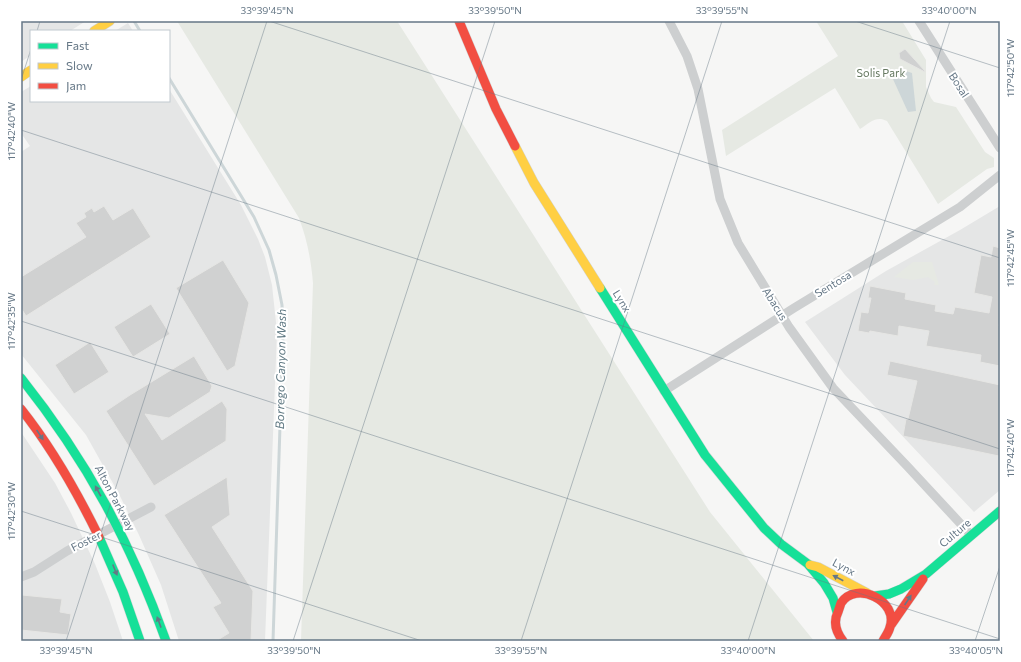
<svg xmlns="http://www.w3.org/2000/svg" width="1021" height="662" font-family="Commissioner,sans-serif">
<rect width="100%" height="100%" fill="#f6f6f5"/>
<path fill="#e5e6e6" d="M21 21H86L70 31H31V55L21 62Z
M128 23 133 31H115Z
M31 86V101H169V89L241 205 258 239 265 257 272 285 277 332 265 641H179L161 585 139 535 119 494 86 435 21 354V152L30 146 21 133V92Z
M1000 206V490L974 512 845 375 805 322 886 271 960 230Z
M21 432 55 483 71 513 95 564 110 602 123 641H21Z"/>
<path fill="#e6e9e3" d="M177 21H397L710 512 814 641H301L313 283C311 260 307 239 299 218Z
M816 21H902L926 60V87L931 98 934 102 956 107 985 152 994 158V167L987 169 938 204 887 121C876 115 869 123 860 129L835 88 726 156 722 130 838 56Z
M913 262H932L939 285H934L935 282 928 277 913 280 894 277Z"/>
<path fill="#cdd6d8" d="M900 69 912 73 916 111 908 112 892 77Z"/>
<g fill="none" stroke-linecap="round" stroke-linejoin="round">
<path stroke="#cdd6d8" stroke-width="3" d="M134 21 140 31
M169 78 254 217 269 250 276 275 282 305 283 334 273 641"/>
</g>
<path fill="#d0d1d1" stroke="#e6e6e4" d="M905 49 925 71V72L900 59 899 53Z
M104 206 113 220 133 208 151 237 26 316 21 308V277L86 237 76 223 86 217 84 213 92 208 94 212Z
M993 246 1000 248V320L999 326 1000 327V366L980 362 981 355 926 346 929 331 899 326 898 336 870 331 869 333 858 331 861 312 868 313 871 298H868L870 286 906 293 905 299 936 305 935 311 953 314 955 307 989 313 992 297 974 293 981 255 991 257Z
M223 260 249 303 235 366 227 371 176 288Z
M151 304 170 334 133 357 114 327Z
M90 342 109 372 74 394 55 365Z
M194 356 212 386 210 392 169 418 145 414 162 440 222 401 227 409 226 441 154 486 106 411 130 395Z
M890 361 1000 385V451L999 456 903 436 906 419H908L917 381 887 375Z
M227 477 230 515 212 527 253 591 251 641H216L229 633 213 607 221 603 164 515Z
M22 595 62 599 60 612 71 614 68 635 21 630Z"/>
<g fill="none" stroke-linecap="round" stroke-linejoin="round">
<g stroke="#d2d4d4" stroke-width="10">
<path id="fast" d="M600 288 705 455 764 528 781 544 808 564 824 583 833 598 837 612
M21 378C87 461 130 541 166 641
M99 537 123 592 140 641
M875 596 889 594 901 589 926 574 1000 511"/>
</g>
<g stroke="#d2d4d4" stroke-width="10">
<path id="slow" d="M94 31 110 21
M21 77 31 70
M515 146 534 183 600 288
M810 565 818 567 867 593"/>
</g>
<g stroke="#d2d4d4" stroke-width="10">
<path id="jam" d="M459 21 496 109 515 146
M21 409C52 448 77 492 99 537
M891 625 923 579
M843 641C836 632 833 622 838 612 839 609 840 606 841 603 856 580 899 601 890 627 889 632 885 637 883 641"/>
</g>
<path stroke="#cdcfd0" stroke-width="9" d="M669 21 687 56 698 89 720 199 738 243 789 327 833 388 908 467 971 535
M919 21 1000 148
M664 391 794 308 960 207 1000 175
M21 577 34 572 67 551 151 507"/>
<use href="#fast" stroke="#16e098" stroke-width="9"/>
<use href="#slow" stroke="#ffcf43" stroke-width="9"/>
<use href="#jam" stroke="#f24e42" stroke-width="9"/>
</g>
<defs><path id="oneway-solid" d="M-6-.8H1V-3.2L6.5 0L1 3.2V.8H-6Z"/></defs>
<g fill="#657786">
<use href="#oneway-solid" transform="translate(40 435) rotate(56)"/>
<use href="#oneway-solid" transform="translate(98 491) rotate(-119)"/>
<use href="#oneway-solid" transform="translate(115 570) rotate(68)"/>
<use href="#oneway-solid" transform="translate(838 578) rotate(-152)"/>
<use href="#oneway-solid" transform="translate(908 600) rotate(-56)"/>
<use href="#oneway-solid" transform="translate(159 622) rotate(-110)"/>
</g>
<path fill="none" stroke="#657786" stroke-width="1" stroke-opacity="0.45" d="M269 21 1000 258M855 21 1000 68M37 31 40 21M21 80 31 49M21 130 1000 449M21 321 1000 639M21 511 422 641M66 641 267 21M293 641 495 21M521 641 722 21M748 641 950 21M975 641 1000 566"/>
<g text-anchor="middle" stroke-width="4" stroke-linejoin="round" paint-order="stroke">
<g font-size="11" fill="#657860" stroke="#fff">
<text x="881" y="77">Solis Park</text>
</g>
<g font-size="11" fill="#657786" stroke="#fff">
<text transform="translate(959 85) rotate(57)" y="4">Bosal</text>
<text transform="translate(833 284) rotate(-31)" y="4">Sentosa</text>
<text transform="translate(622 301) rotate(58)" y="4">Lynx</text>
<text transform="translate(775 304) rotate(58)" y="4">Abacus</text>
<text transform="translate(115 498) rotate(62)" y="4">Alton Parkway</text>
<text transform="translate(955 533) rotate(-40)" y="4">Culture</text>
<text transform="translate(86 541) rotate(-27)" y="4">Foster</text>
<text transform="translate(844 567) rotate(28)" y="4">Lynx</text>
</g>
<g font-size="12" font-style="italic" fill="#607983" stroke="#fff">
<text transform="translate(281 369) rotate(-89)" y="4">Borrego Canyon Wash</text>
</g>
</g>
<rect width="1021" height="662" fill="none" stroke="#ffffff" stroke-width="44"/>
<rect x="30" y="30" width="140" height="72" fill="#ffffff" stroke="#c1c9cf"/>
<rect x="38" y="43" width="20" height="6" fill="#16e098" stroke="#c1c9cf"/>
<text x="66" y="50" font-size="12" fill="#657786">Fast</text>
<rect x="38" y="63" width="20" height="6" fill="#ffcf43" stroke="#c1c9cf"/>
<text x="66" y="70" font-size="12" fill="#657786">Slow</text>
<rect x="38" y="83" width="20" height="6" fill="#f24e42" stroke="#c1c9cf"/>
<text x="66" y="90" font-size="12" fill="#657786">Jam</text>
<rect x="22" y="22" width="977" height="618" fill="none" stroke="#657786" stroke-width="1.5"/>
<g font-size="10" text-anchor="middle" fill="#657786">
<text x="267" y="14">33°39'45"N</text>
<text x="495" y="14">33°39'50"N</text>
<text x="722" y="14">33°39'55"N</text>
<text x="949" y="14">33°40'00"N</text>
<text transform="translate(1010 68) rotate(-90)" y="4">117°42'50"W</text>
<text transform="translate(11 131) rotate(-90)" y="4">117°42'40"W</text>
<text transform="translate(1010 258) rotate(-90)" y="4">117°42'45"W</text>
<text transform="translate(11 321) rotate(-90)" y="4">117°42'35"W</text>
<text transform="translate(1010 448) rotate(-90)" y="4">117°42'40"W</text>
<text transform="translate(11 511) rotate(-90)" y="4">117°42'30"W</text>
<text x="66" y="654">33°39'45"N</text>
<text x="294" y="654">33°39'50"N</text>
<text x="521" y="654">33°39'55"N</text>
<text x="748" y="654">33°40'00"N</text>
<text x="976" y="654">33°40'05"N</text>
</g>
</svg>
